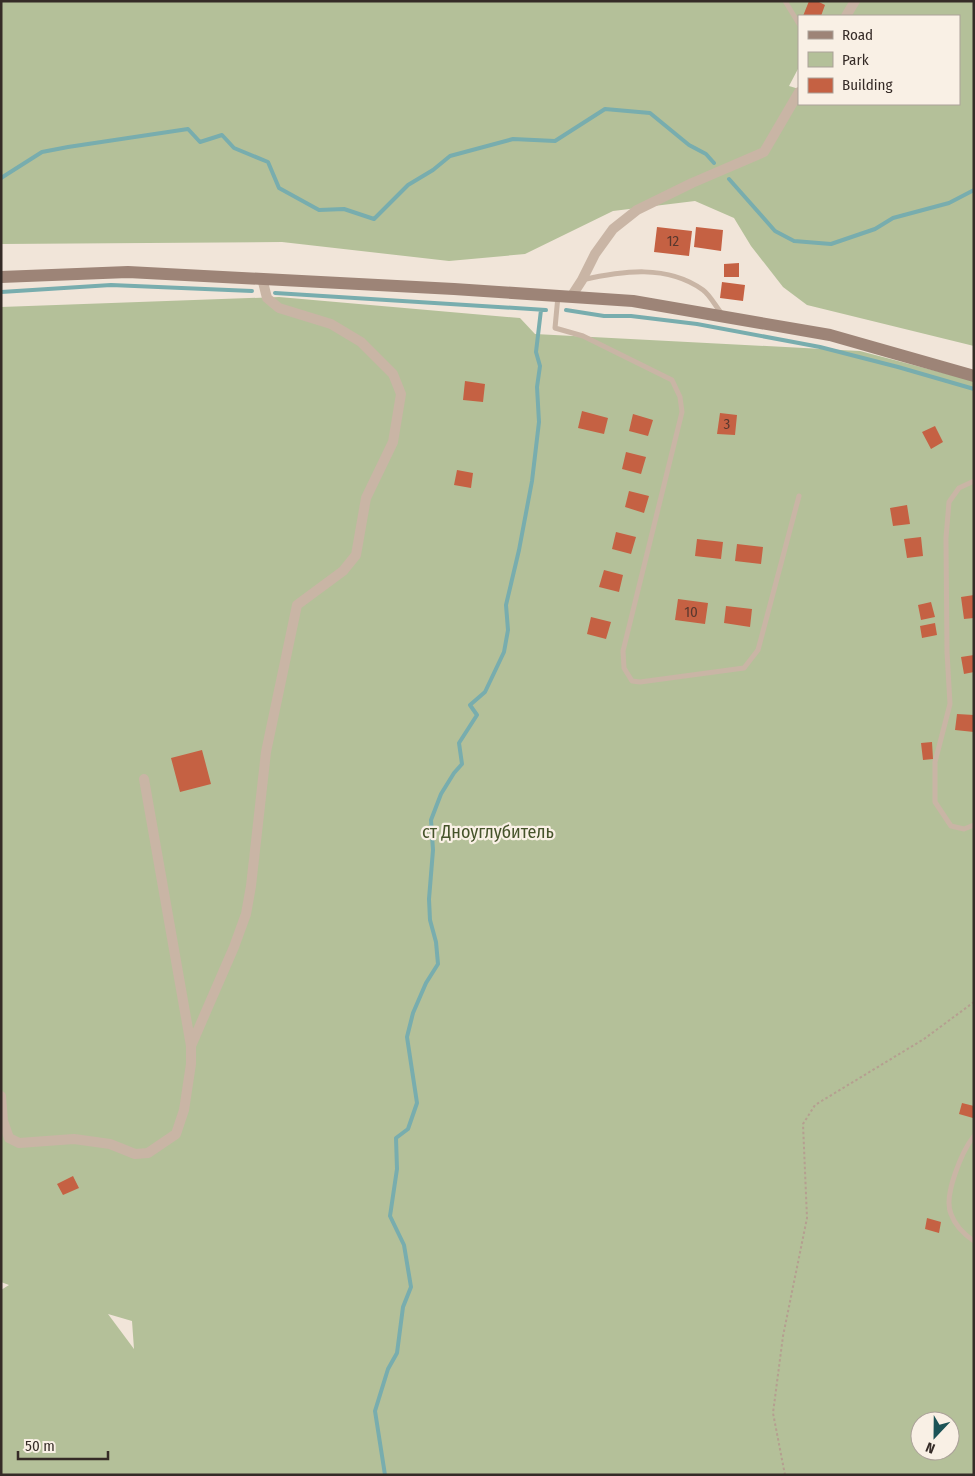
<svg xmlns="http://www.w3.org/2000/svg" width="975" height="1476" font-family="'Fira Sans Condensed',sans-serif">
<rect width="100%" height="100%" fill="#f1e5d9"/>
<path fill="#b4c099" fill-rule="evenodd" d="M1 1H974V346L807 305 783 287 751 246 734 218 695 201 613 211 525 254 449 261 282 242 1 244ZM799 16H959V104H799V89L789 86 799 67Z
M279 297 520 318 535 334 860 351 974 381V1475H1V1290L9 1285 1 1282V307ZM108 1314 132 1321 134 1349ZM920 1421H950V1451H920Z"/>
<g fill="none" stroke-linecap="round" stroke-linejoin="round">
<path stroke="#78adae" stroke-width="4" d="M1 178 42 152 68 147 188 129 200 142 222 135 234 148 268 162 279 188 319 210 344 209 374 219 408 185 433 170 450 156 513 139 555 141 605 109 650 113 689 145 706 154 714 163
M729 179 775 231 794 241 831 244 875 229 893 218 949 203 974 190
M1 292 111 285 252 291
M275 293 546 310
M566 310 604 316H631L697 324 820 347 898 367 974 389
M385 1475 375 1411 388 1369 397 1353 403 1307 411 1287 404 1245 390 1216 397 1169 396 1138 408 1129 417 1103 407 1037 413 1013 426 983 438 964 436 942 430 920 429 899 433 850 431 820 441 794 454 773 462 764 459 743 477 715 470 705 485 692 504 652 508 630 506 605 519 550 532 481 539 422 537 387 540 366 536 352 541 310"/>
</g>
<path fill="#c56143" d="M809 1H817L825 5 821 16H803Z
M657 227 692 231 689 256 654 252Z
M696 227 723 230 721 251 694 247Z
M739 263V277H724V264Z
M722 282 745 285 743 301 720 298Z
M465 381 485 384 483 402 463 400Z
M582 411 608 418 604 434 578 428Z
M720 413 737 415 735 435 717 434Z
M633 414 653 420 648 436 629 431Z
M935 426 943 442 931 449 922 432Z
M626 452 646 457 641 474 622 469Z
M457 470 473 473 471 488 454 485Z
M629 491 649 496 644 513 625 507Z
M907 505 910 524 893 526 890 508Z
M616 532 636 537 631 554 612 549Z
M921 537 923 556 907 558 904 539Z
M697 539 723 542 721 559 695 556Z
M737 544 763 547 761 564 735 561Z
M604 570 623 575 619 592 599 587Z
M974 595V618L964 619 961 597Z
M678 599 708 603 705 624 675 620Z
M931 602 935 617 921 620 918 605Z
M726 606 752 609 750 627 724 623Z
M591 617 611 622 606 639 587 634Z
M935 623 937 635 922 638 920 626Z
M974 655V672L964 674 961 657Z
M957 714 974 715V732L955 730Z
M932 742 933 759 923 760 921 743Z
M202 750 211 784 180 792 171 758Z
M962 1103 974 1106 973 1118 959 1114Z
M73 1176 79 1188 63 1195 57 1184Z
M927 1218 941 1222 939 1233 925 1229Z"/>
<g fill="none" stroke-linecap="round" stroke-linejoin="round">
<path stroke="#b59f90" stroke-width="2" stroke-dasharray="2.5 2.5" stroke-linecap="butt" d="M785 1475 773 1413 783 1336 807 1218 803 1124 815 1105 924 1039 974 1002"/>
<path stroke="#c9b5a5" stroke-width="5" d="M785 1 799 24
M582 280C622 271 667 264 703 290 710 295 716 307 722 314
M558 296 555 328 583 336 672 380 680 397 682 412 623 651 624 668 632 681 640 682 744 668 758 650 799 496
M974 481 959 488 949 502 946 538 947 652 950 704 935 762V802L951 826 964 829 974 825
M974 1136C962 1151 943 1196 951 1214 955 1225 965 1235 974 1241"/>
<path stroke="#c9b5a5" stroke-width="10" d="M846 16 855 1
M571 297 582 280 595 254 613 229 637 210 692 183 764 152 799 92
M191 1046 234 947 246 914 251 886 266 752 297 605 343 571 356 555 366 498 393 442 401 394 393 374 361 342 331 324 279 308 267 298 262 278
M1 1096 3 1121 9 1138 19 1143 74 1139 110 1144 135 1154 148 1153 176 1134 184 1110 191 1064V1046L144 779"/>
<path stroke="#9d8477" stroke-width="12" d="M1 277 128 272 454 289 633 301 830 335 974 376"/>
</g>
<g text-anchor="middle" stroke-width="4.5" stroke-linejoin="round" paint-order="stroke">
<g font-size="15" fill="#59382e">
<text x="673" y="246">12</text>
<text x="727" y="429">3</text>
<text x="691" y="617">10</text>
</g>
<g font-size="18" fill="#45532a" stroke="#f9f0e5">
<text x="488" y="838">ст Дноуглубитель</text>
</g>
</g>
<rect width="975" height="1476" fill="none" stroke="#352b27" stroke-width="5"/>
<rect x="798" y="15" width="162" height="90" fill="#f9f0e5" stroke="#aba199"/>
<rect x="808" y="31" width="25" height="8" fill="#9d8477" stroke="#aba199"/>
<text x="842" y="40" font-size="15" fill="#352b27">Road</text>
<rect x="808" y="52" width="25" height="15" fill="#b4c099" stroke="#aba199"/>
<text x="842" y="65" font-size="15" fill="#352b27">Park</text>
<rect x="808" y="78" width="25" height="15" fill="#c56143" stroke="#aba199"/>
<text x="842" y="90" font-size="15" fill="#352b27">Building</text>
<g transform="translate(935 1436) rotate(202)"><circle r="24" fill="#f9f0e5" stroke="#aba199"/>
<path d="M0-4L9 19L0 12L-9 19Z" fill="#1c5356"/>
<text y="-8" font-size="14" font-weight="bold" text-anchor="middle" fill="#352b27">N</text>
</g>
<path d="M18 1451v8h90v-8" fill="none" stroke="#352b27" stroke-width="2.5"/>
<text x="25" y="1451" font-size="15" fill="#352b27" stroke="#f9f0e5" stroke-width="4" paint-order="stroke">50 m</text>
</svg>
